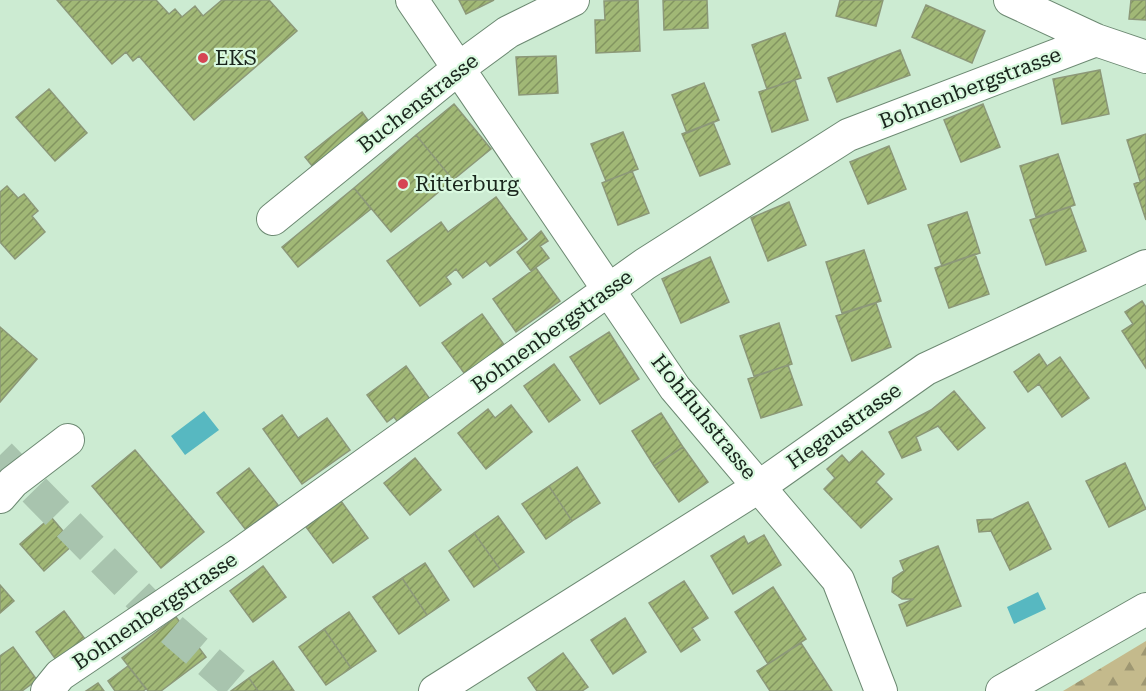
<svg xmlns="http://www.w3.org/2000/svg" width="1146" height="691" font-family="'Roboto Serif',serif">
<defs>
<pattern id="forest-firs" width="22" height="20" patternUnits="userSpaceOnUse" patternTransform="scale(1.5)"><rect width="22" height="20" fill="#c4ba8c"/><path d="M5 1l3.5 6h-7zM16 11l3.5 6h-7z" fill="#9e9772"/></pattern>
<pattern id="building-hatch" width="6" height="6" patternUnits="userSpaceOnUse" patternTransform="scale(1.5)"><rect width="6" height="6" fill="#a1b876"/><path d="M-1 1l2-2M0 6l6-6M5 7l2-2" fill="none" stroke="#829560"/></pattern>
</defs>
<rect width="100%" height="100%" fill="#ccebd2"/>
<path fill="url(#forest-firs)" d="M1146 641V691H1063Z"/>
<path fill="#57b8c1" d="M204 411 219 430 185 455 171 436Z
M1038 592 1046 609 1014 624 1007 607Z"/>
<path fill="url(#building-hatch)" stroke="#8c9878" stroke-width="1.5" d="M57 0H156L169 14 175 9 182 17 195 6 203 16 222 0H269L297 31 194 120 139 56 133 61 126 52 112 64Z
M459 0H494L466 14Z
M638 0 640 51 596 53 595 20H605L604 1Z
M663 0H707L708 28 664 30Z
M840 0H883L876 26 836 16Z
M1131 0H1146V20L1129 19Z
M926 5 985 31 972 63 912 37Z
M785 33 801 78 767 89 752 45Z
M900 50 910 75 837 102 828 78Z
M556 56 558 93 519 95 516 57Z
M1100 70 1109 114 1062 124 1053 79Z
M795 80 808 120 772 132 759 92Z
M704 83 719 120 687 133 672 95Z
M49 89 87 133 55 161 16 117Z
M454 104 491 149 453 180 416 135Z
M983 104 1000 147 961 162 944 120Z
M362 112 373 127 317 172 305 157Z
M713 122 730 164 700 176 682 134Z
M623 132 638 169 606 181 591 144Z
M1146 134V179L1140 181 1127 140Z
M416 135 453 180 391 232 354 188Z
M889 146 906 189 868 204 850 162Z
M1058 154 1075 205 1036 217 1020 166Z
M632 171 649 213 618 225 602 183Z
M1146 179V220L1134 184Z
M7 186 18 198 24 194 38 211 32 216 45 232 15 259 0 242V192Z
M354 188 371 209 298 267 282 247Z
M496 197 527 239 490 266 486 261 463 278 456 269 446 277 451 284 420 306 387 261 441 222 448 232Z
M789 202 806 245 768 261 751 218Z
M1070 207 1086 251 1046 265 1030 220Z
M967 212 980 253 942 266 928 225Z
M541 231 548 241 540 246 549 258 531 271 517 252Z
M864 250 881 301 842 313 826 262Z
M975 254 989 294 949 308 935 268Z
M710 257 729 302 681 323 662 279Z
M536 268 560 301 516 332 493 299Z
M1142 301 1146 307V368L1122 331 1133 324 1125 312Z
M876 303 891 347 852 361 836 316Z
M482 314 510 353 470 381 442 343Z
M779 323 792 364 754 376 740 336Z
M0 327 37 359 0 402Z
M609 332 639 379 600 404 570 357Z
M1039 354 1047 366 1060 357 1089 398 1062 417 1039 384 1028 392 1014 372Z
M554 364 580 400 549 422 524 386Z
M788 365 802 405 761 418 748 379Z
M406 366 432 402 400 425 394 417 387 422 367 395Z
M954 391 985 428 958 450 938 426 916 437 921 450 902 458 889 432 931 410Z
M511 405 532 432 486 469 458 433 488 409 495 418Z
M661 413 683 447 654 466 632 431Z
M282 415 298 438 327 418 350 450 302 484 263 429Z
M683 447 708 482 679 502 654 466Z
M135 450 204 532 161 568 92 486Z
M862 451 884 474 876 482 892 499 861 528 824 489 835 478 827 469 842 455 849 463Z
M415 458 441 490 410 515 384 483Z
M1125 463 1146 509 1109 527 1086 481Z
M577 467 600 503 572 521 549 486Z
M249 468 278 505 246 530 217 493Z
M549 486 572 521 546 539 522 504Z
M341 501 368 538 333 563 306 527Z
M1028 502 1051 549 1010 570 991 531 979 532 977 520 993 519Z
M498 516 524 552 500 569 474 533Z
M51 517 74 544 44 571 20 544Z
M474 533 500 569 474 587 449 551Z
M764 535 781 565 733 594 711 556 744 536 748 544Z
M938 546 961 606 907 626 899 605 914 599H902L892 592 893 578 904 571 900 561Z
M425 563 449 600 427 615 402 578Z
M263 566 286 597 253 622 230 591Z
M402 578 427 615 399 634 373 597Z
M684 581 708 618 692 628 700 640 681 652 649 603Z
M0 585 14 601 0 613Z
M773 587 806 639 768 664 735 612Z
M64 611 88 643 59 664 36 632Z
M349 612 376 651 351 668 324 629Z
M176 617 206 657 161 691H148L122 658Z
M625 618 646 652 613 674 591 640Z
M324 629 351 668 326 685 299 647Z
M801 643 832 691H770L757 671Z
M13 647 37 680 22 691H0V656Z
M563 653 588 687 582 691H537L528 678Z
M273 661 294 691H258L249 678Z
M128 666 146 689 143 691H115L108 681Z
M249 678 258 691H231Z
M98 683 104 691H86Z"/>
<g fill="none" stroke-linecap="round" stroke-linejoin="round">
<path stroke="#a8c4ae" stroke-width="33" stroke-dasharray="33 16" stroke-linecap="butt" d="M0 455 170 628 243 691"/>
<g stroke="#6c8972" stroke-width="34">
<path id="minor" d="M412 0 675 388 838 580 881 691
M1010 0 1096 40 1146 57
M273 219 459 68 508 32 573 0
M0 497 13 482 68 440
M47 691 60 675 238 555 645 264 848 135 1096 40
M435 691 760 486 926 369 1146 266
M1002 691 1146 609"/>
</g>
<use href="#minor" stroke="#fff" stroke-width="32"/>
</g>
<g fill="#d64554" stroke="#d9f9df" stroke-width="2">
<circle cx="203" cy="58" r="6"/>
<circle cx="403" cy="184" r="6"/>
</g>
<g text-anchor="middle" stroke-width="4.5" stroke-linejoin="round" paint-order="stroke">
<g font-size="21" fill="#1a261d" stroke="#d9f9df" text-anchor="start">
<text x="215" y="65">EKS</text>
<text x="415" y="191">Ritterburg</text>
</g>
<g font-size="21" fill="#1a261d" stroke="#d9f9df">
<text transform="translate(970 88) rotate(-21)" y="7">Bohnenbergstrasse</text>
<text transform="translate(418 103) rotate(-38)" y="7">Buchenstrasse</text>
<text transform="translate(552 331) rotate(-36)" y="7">Bohnenbergstrasse</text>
<text transform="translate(704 417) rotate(51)" y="7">Hohfluhstrasse</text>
<text transform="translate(844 426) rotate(-35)" y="7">Hegaustrasse</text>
<text transform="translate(155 611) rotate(-34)" y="7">Bohnenbergstrasse</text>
</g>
</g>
</svg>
